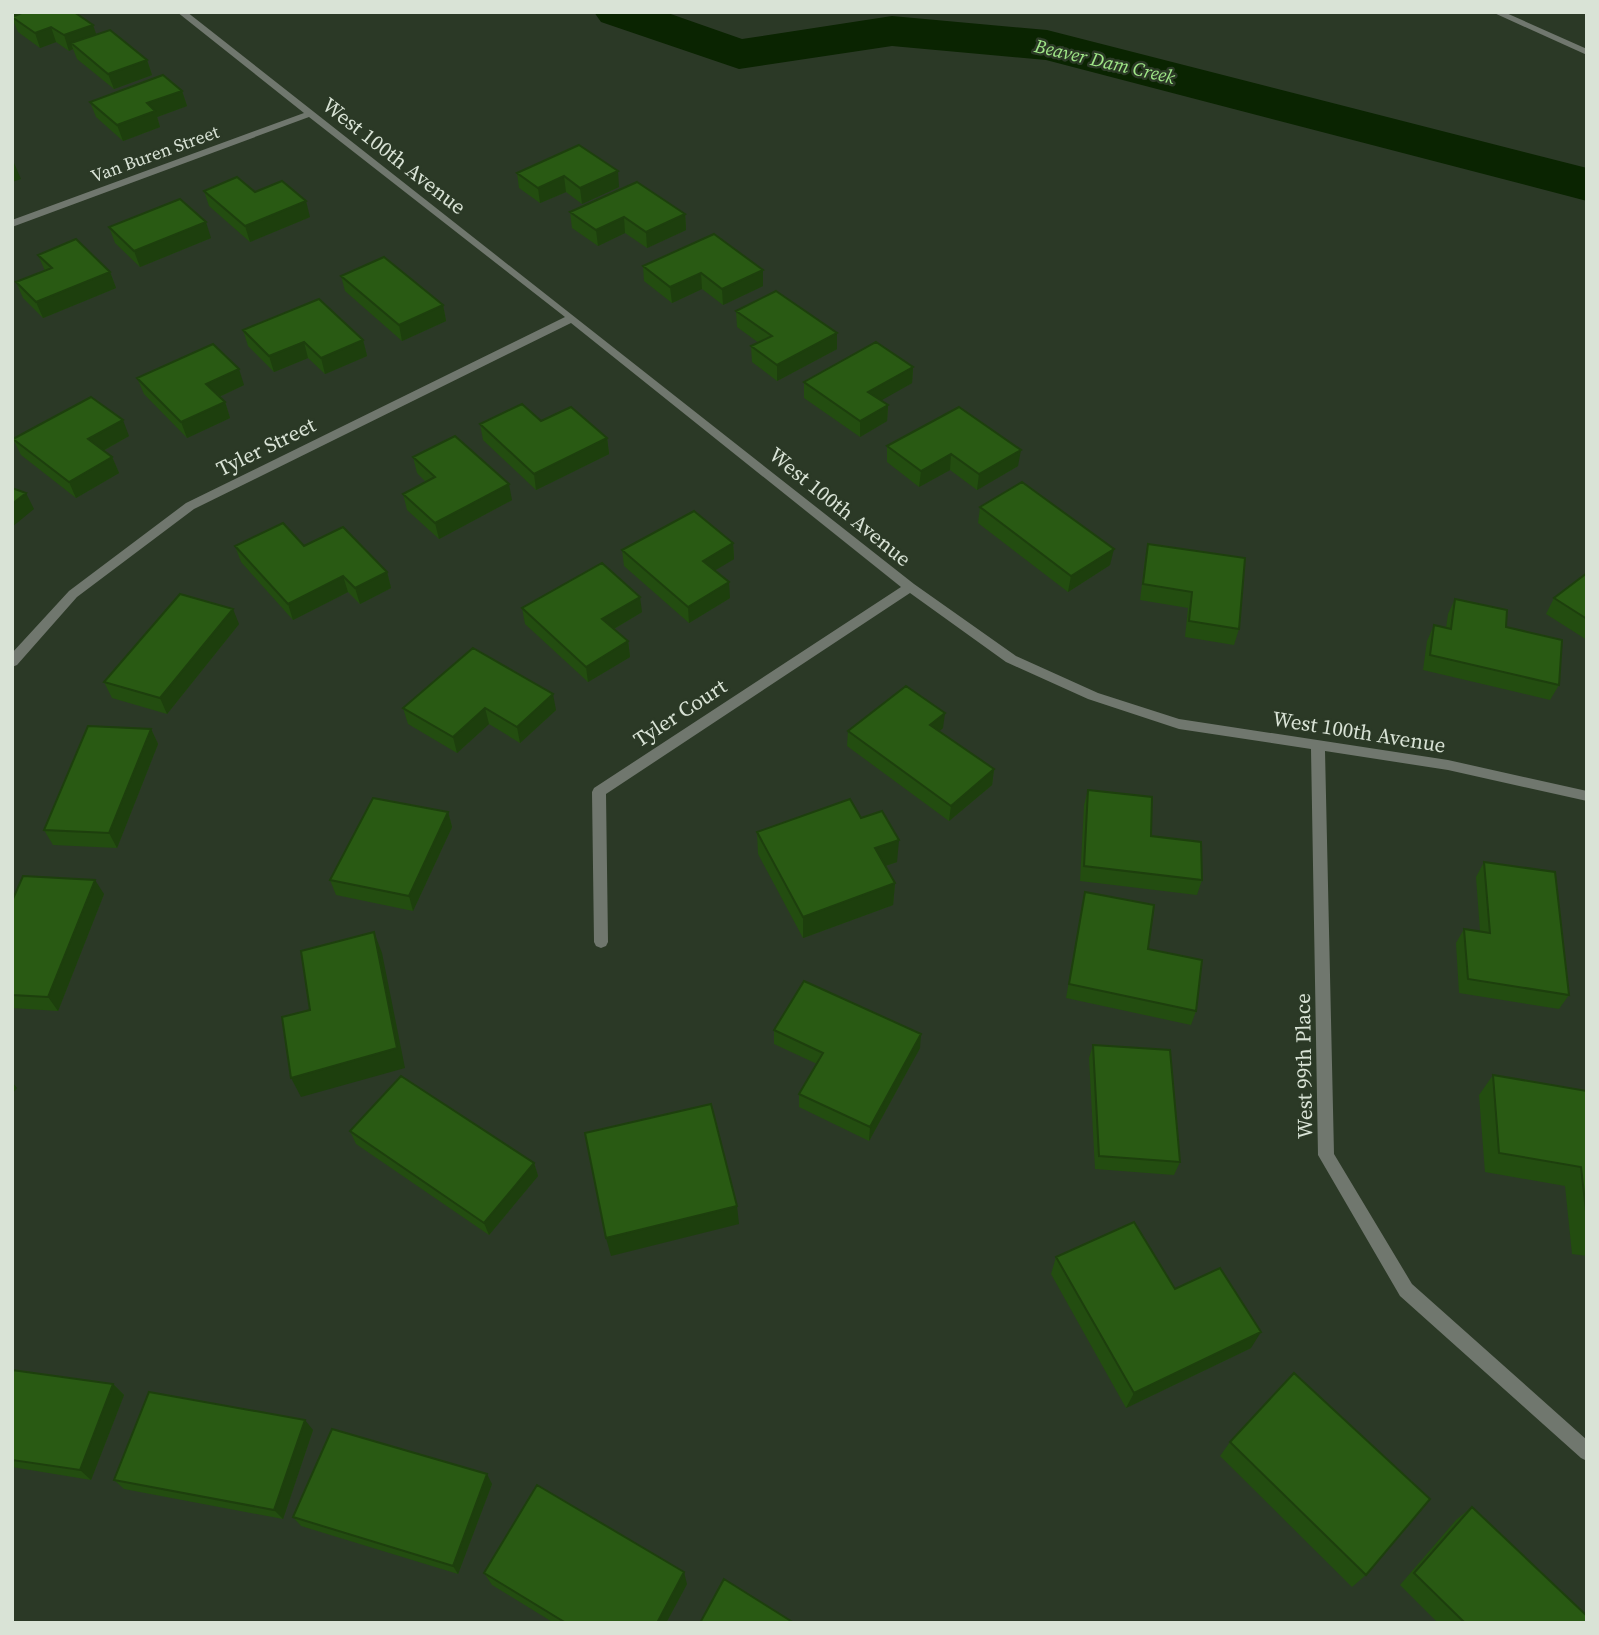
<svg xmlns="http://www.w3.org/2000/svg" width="1599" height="1635" font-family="'Source Serif 4',serif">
<rect width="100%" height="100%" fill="#2b3926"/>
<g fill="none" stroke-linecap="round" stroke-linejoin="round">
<path fill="#0a2401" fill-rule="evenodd" d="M594 12H665L742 39 892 16 1047 30 1587 168V201L1046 60 892 46 739 69 601 22Z"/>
<path fill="#70776e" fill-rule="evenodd" d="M177 12H187L914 584 1016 656 1098 693 1179 719 1448 760 1587 791V801L1448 770 1325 751 1334 1154 1412 1284 1587 1440V1461L1581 1458 1400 1296 1318 1155 1311 749 1179 729 1088 699 1006 662 910 593 606 794 608 942 606 946 601 948 596 946 594 942 592 792 594 788 901 587 571 323 194 509 77 597 17 665 12 667V653L69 591 186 503 565 317 309 117 12 227V220L304 113Z"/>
<path fill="#70776e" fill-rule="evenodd" d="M1492 12H1504L1587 49V55Z"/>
</g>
<path fill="#234d10" d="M18 12 19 14 93 25 96 35 147 60 152 75 114 89 77 59 73 49 69 51 56 42 40 48 18 32 12 18Z
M182 91 187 106 157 117 160 127 123 141 96 117 90 102Z
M579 145 619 187 582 204 566 192 540 203 519 188 517 173Z
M204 191 310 217 250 242 209 206Z
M570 212 685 214 686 230 647 248 625 233 598 246 572 228Z
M109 227 211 238 140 267 115 243Z
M714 234 763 286 723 305 702 289 672 303 644 281 643 266Z
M38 255 110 272 116 288 43 318 23 298 16 282 45 271Z
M341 276 443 305 446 321 402 341 345 291Z
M736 311 837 349 777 381 752 362 751 346 759 343 737 327Z
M243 330 363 340 367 356 325 374 308 358 274 372 248 346Z
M913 367 912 383 881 400 888 405 887 421 860 437 804 398V382Z
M137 378 244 385 219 397 225 402 230 418 187 438 144 394Z
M959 407 1018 466 977 490 950 470 919 487 887 462V446Z
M480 424 607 438 609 454 536 490 483 440Z
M129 436 103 451 112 457 119 473 76 498 21 455 13 439Z
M413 457 512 500 439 539 407 510 403 494 426 482 417 473Z
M980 507 1110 565 1068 592 978 523Z
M733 543 734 559 715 570 730 598 689 623 624 566 622 550Z
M1148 544 1239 629 1234 645 1185 637 1188 608 1140 600 1145 560Z
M235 546H304L387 572 391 588 360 604 348 592 293 620 241 562Z
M1587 573V640L1546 614 1554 598Z
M1455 599 1506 627 1559 685 1550 700 1423 670 1427 641 1434 625 1446 628 1448 614Z
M522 608 642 612 614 629 628 641 630 657 588 682 525 624Z
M239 624 167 714 112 698 104 682Z
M403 708 556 710 520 743 489 724 457 753 408 724Z
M943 728 939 731 994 769 992 785 949 821 847 746 848 731Z
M151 729 158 744 117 848 53 845 44 830Z
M1088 790 1151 836 1202 880 1197 895 1080 881 1084 805Z
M448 812 452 827 413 911 336 895 330 880Z
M861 818 897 862 885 866 895 883 893 905 803 938 758 854 757 832Z
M1484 862 1569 995 1559 1009 1459 993 1456 943 1464 929 1480 931 1476 877Z
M1085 892 1148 949 1196 1011 1191 1025 1066 998Z
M104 894 58 1011 12 1008V901Z
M774 1030 920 1048 869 1141 799 1107V1094L817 1064 774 1044Z
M1093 1045 1180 1162 1174 1175 1095 1169 1089 1058Z
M1493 1075 1587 1091V1256L1572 1254 1565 1186 1485 1172 1479 1095Z
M350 1131 534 1163 538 1176 489 1235 356 1144Z
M1056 1257 1175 1289 1251 1348 1126 1408 1051 1274Z
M12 1370 113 1384 124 1395 91 1480 12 1467Z
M313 1430 283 1519 124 1489 114 1480Z
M1230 1442 1366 1575 1352 1587 1220 1456Z
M492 1484 458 1574 301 1526 293 1517Z
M1472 1507 1587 1623H1438L1400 1585 1456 1520Z
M484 1573 687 1584 666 1623H554L492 1585Z"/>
<path fill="#1d3f0d" d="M12 12H18L19 15 12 18Z
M93 25 98 40 71 43 73 49 69 51 64 35Z
M51 27 56 42 40 48 35 33Z
M147 60 152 75 114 89 108 74Z
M182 91 187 106 157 117 160 127 123 141 117 125 147 103Z
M14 163 21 179 12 182V164Z
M618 171 619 187 582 204 580 188Z
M564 176 566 192 540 203 538 188Z
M306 201 310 217 250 242 245 226Z
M685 214 686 230 647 248 646 232Z
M624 217 625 233 598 246 596 230Z
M206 222 211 238 140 267 134 251Z
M763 270V286L723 305 722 289Z
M110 272 116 288 43 318 36 302Z
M701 273 702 289 672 303 670 287Z
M443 305 446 321 402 341 399 325Z
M837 333V349L777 381V365Z
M363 340 367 356 325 374 321 358Z
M304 342 308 358 274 372 269 356Z
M913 367 912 383 868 408V392Z
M239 369 244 385 212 400 206 384Z
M225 402 230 418 187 438 181 422Z
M888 405 887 421 860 437V421Z
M123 420 129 436 95 455 88 439Z
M607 438 609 454 536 490 534 474Z
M1021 450 1018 466 977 490 979 474Z
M951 454 950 470 919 487 921 471Z
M112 457 119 473 76 498 69 482Z
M509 484 512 500 439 539 435 523Z
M26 493 34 509 12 527V504Z
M733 543 734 559 704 577 703 561Z
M1114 549 1110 565 1068 592 1071 576Z
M387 572 391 588 360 604 355 588Z
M343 576 348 592 293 620 288 604Z
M729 582 730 598 689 623 688 607Z
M640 597 642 612 605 634 602 619Z
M233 609 239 624 167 714 160 698Z
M628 641 630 657 588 682 586 667Z
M553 694 556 710 520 743 517 727Z
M485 708 489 724 457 753 453 737Z
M945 713 943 728 929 740 930 725Z
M151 729 158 744 117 848 109 833Z
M994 769 992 785 949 821 951 806Z
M448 812 452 827 413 911 409 896Z
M899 840 897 862 873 870 875 848Z
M95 880 104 894 58 1011 48 997Z
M895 883 893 905 803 938V917Z
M374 932 382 953 405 1068 301 1097 291 1078Z
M921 1034 920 1048 869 1141 870 1127Z
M12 1082 17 1088 12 1094Z
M534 1163 538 1176 489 1235 484 1223Z
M737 1206 739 1224 611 1256 606 1238Z
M1261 1332 1251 1348 1126 1408 1134 1393Z
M113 1384 124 1395 91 1480 80 1470Z
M305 1420 313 1430 283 1519 274 1510Z
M487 1474 492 1484 458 1574 453 1566Z
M684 1572 687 1584 666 1623H657Z"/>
<path fill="#295a13" stroke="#1d3f0d" stroke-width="2" d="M24 12H74L93 25 64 35 51 27 35 33 12 17Z
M110 30 147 60 108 74 71 43Z
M163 75 182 91 147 103 155 111 117 125 90 102Z
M579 145 618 171 580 188 564 176 538 188 517 173Z
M237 177 255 192 282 181 306 201 245 226 204 191Z
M637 182 685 214 646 232 624 217 596 230 570 212Z
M180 199 206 222 134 251 109 227Z
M714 234 763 270 722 289 701 273 670 287 643 266Z
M76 239 110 272 36 302 16 282 52 268 38 255Z
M384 257 443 305 399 325 341 276Z
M776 291 837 333 777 365 751 346 772 336 736 311Z
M319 299 363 340 321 358 304 342 269 356 243 330Z
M876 342 913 367 868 392 888 405 860 421 804 382Z
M213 344 239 369 206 384 225 402 181 422 137 378Z
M91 397 123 420 88 439 112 457 69 482 13 439Z
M522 404 541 421 571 407 607 438 534 474 480 424Z
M959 407 1021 450 979 474 951 454 921 471 887 446Z
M455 436 509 484 435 523 403 494 435 477 413 457Z
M1022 482 1114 549 1071 576 980 507Z
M12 488 26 493 12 504Z
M694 511 733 543 703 561 729 582 688 607 622 550Z
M283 523 304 546 343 527 387 572 355 588 343 576 288 604 235 546Z
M1148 544 1245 558 1239 629 1189 621 1192 592 1143 584Z
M602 563 640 597 602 619 628 641 586 667 522 608Z
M1587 573V619L1554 598Z
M180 594 233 609 160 698 104 682Z
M1455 599 1507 610 1506 627 1562 640 1559 685 1430 655 1434 625 1451 629Z
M473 648 553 694 517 727 485 708 453 737 403 708Z
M906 686 945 713 930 725 994 769 951 806 848 731Z
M88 726 151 729 109 833 44 830Z
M1088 790 1152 797 1151 836 1201 842 1202 880 1084 866Z
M373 798 448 812 409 896 330 880Z
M850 799 861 818 882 811 899 840 875 848 895 883 803 917 757 832Z
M1484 862 1555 872 1569 995 1468 979 1464 929 1490 933Z
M23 876 95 880 48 997 12 995V901Z
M1085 892 1154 905 1148 949 1202 960 1196 1011 1069 984Z
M374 932 397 1048 291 1078 282 1017 310 1010 301 951Z
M804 981 921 1034 870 1127 799 1094 823 1053 774 1030Z
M1093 1045 1170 1050 1180 1162 1099 1156Z
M1493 1075 1587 1091V1220L1581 1167 1499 1153Z
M401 1076 534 1163 484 1223 350 1131Z
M711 1104 737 1206 606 1238 585 1133Z
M1134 1222 1175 1289 1220 1268 1261 1332 1134 1393 1056 1257Z
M12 1370 113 1384 80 1470 12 1460Z
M1294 1373 1430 1499 1366 1575 1230 1442Z
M149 1392 305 1420 274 1510 114 1480Z
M332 1429 487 1474 453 1566 293 1517Z
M537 1485 684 1572 657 1623H566L484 1573Z
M1472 1507 1587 1616V1623H1465L1414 1573Z
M724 1579 794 1623H700Z"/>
<g text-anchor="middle" stroke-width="5" stroke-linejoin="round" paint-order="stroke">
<g font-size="18" fill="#d9e3d6" stroke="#2b3926">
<text transform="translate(155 154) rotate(-20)" y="6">Van Buren Street</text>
</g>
<g font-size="19" font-style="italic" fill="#a0e788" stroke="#2b3926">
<text transform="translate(1105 61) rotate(13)" y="7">Beaver Dam Creek</text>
</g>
<g font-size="21" fill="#d9e3d6" stroke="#2b3926">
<text transform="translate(394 156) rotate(38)" y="7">West 100th Avenue</text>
<text transform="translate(266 447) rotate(-26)" y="7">Tyler Street</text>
<text transform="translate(840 507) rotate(39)" y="7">West 100th Avenue</text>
<text transform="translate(680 713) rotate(-33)" y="7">Tyler Court</text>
<text transform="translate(1359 732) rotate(9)" y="7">West 100th Avenue</text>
<text transform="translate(1304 1066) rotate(-91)" y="7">West 99th Place</text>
</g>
</g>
<rect width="1599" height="1635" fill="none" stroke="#d9e3d6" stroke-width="28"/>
</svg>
